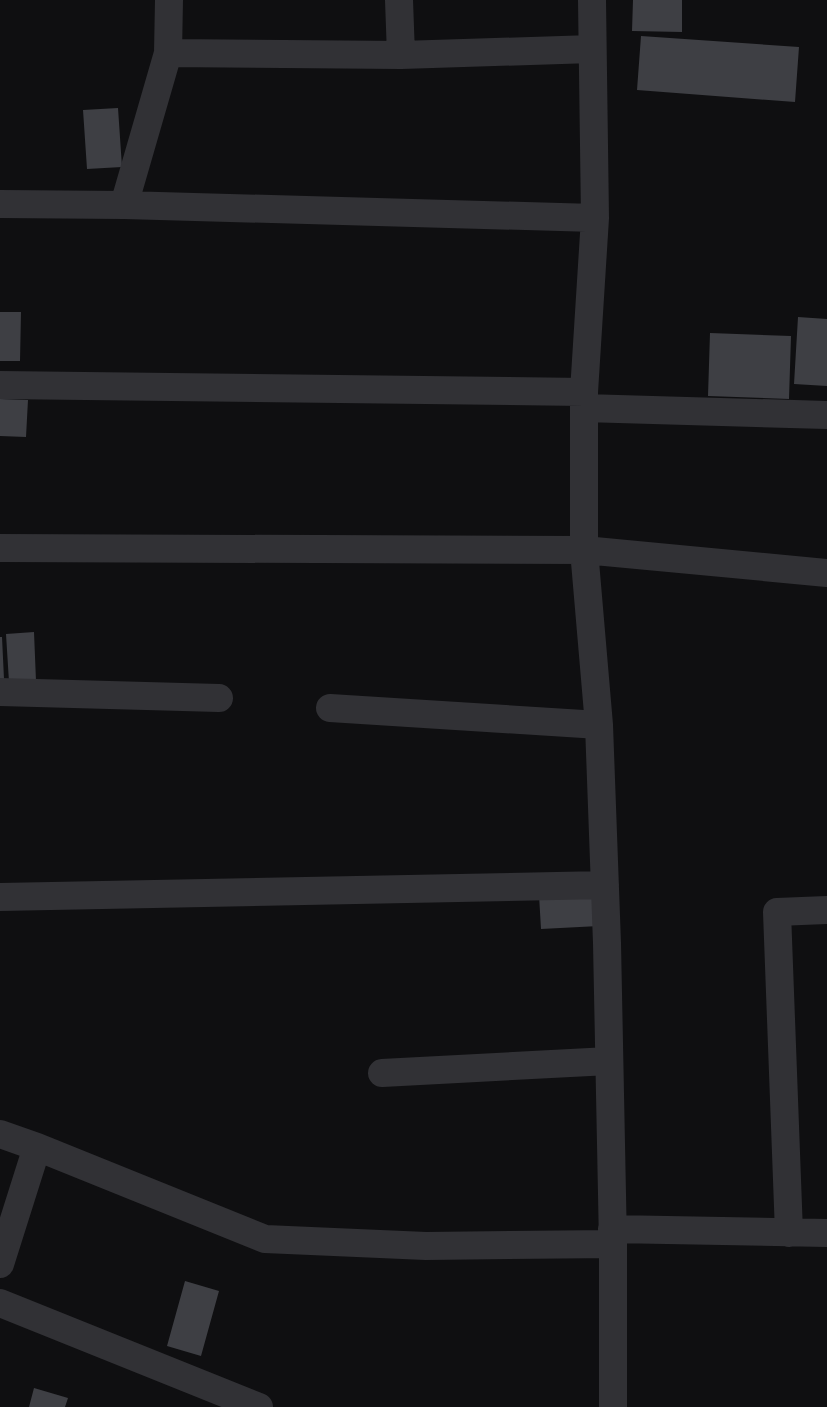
<svg xmlns="http://www.w3.org/2000/svg" width="827" height="1407" font-family="Inter,sans-serif">
<rect width="100%" height="100%" fill="#0f0f11"/>
<path fill="#3e3f44" d="M633 0H682V32L632 31Z
M641 36 799 47 795 102 637 90Z
M118 108 122 167 87 169 83 110Z
M0 312H21L20 361H0Z
M798 317 827 319V386L794 384Z
M710 333 791 336 789 399 708 396Z
M0 399 28 400 26 437 0 436Z
M34 632 36 681 9 682 6 634Z
M0 637H2L4 679H0Z
M597 892 599 926 541 929 539 895Z
M185 1281 219 1291 201 1356 167 1346Z
M34 1388 68 1398 65 1407H29Z"/>
<g fill="none" stroke-linecap="round" stroke-linejoin="round">
<path stroke="#313135" stroke-width="28" d="M399 0 401 55
M592 0 595 218 584 392V550L599 725 607 943 613 1244V1407
M168 53 401 55 592 49
M0 204 124 205 595 218
M124 205 168 53 169 0
M0 385 584 392
M584 408 827 415
M0 548 584 550 827 573
M0 692 219 698
M330 708 599 725
M0 897 605 885
M382 1073 609 1061
M0 1134 37 1147 265 1239 426 1246 613 1244
M612 1229 827 1233
M789 1233 777 912 827 910
M0 1264 37 1147
M0 1303 259 1407"/>
</g>
</svg>
